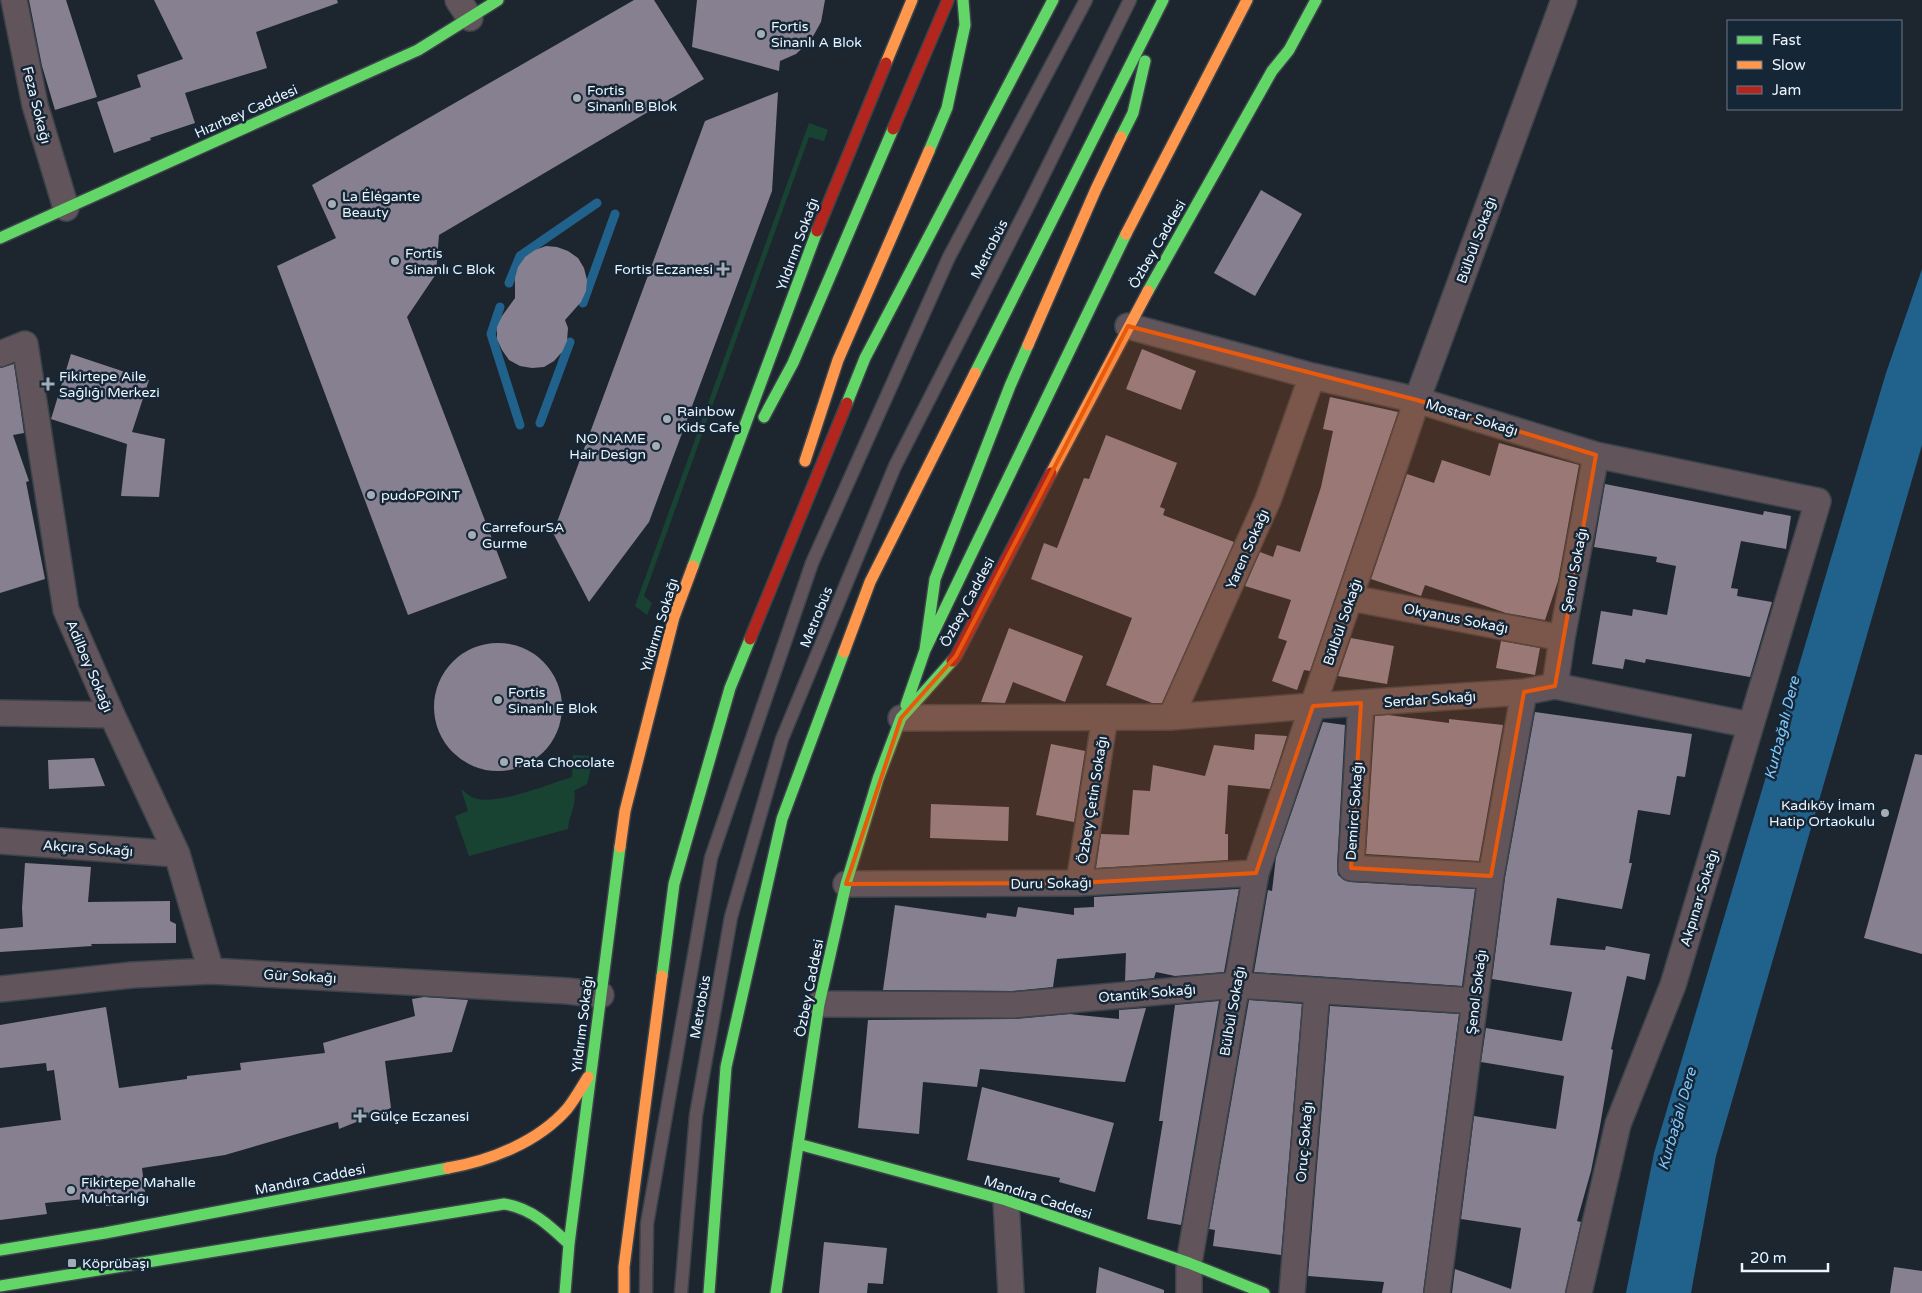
<svg xmlns="http://www.w3.org/2000/svg" width="1922" height="1293" font-family="'Varela Round',sans-serif">
<rect width="100%" height="100%" fill="#1d262f"/>
<path fill="#184333" d="M809 123 828 130 824 141 809 137 644 596 652 603 647 615 635 606Z
M573 755 594 756 587 784 574 791C577 805 569 815 568 829L469 856 455 816 468 811 461 789C465 792 469 796 474 798 497 806 549 784 572 777Z"/>
<path fill="#21628c" d="M1922 269V445L1716 1156 1691 1293H1626L1654 1153 1886 373Z"/>
<g fill="none" stroke-linecap="round" stroke-linejoin="round">
<path stroke="#21628c" stroke-width="9" d="M509 283 520 256 597 203
M583 303 615 214
M500 307 491 334 520 425
M540 423 570 342"/>
</g>
<path fill="#868090" d="M29 0H66L97 97 55 110 42 66Z
M154 0H337L338 3 256 32 267 68 185 93 195 123 150 138 151 140 114 153 97 102 141 87 137 75 183 59Z
M634 0H654L704 79 439 235 436 274 407 317 507 578 408 615 277 266 336 238 312 185Z
M697 0H825L821 22 811 40 796 54 780 61 779 71 692 47Z
M778 92 772 191 649 522 589 602 553 533 705 121Z
M1261 190 1302 214 1255 296 1214 273Z
M546 246 557 247 568 251 578 258 584 268 587 280 586 291 581 302 565 320 568 328 567 341 562 352 554 361 544 367 532 368 520 366 509 360 502 350 497 339V327L502 316 515 298V278L518 267 525 257 535 250Z
M1142 349 1196 371 1181 410 1126 389Z
M71 354 149 380 132 432 165 439 159 497 121 496 127 444 51 419Z
M14 364 24 433 13 435 29 481 26 482 45 579 0 593V368Z
M1330 397 1398 412 1310 671 1304 670 1297 690 1272 681 1287 641 1278 638 1291 600 1245 586 1260 552 1273 557 1277 545 1300 552 1321 487 1333 431 1323 429Z
M1106 435 1177 463 1160 507 1165 509 1163 515 1234 542 1162 703H1152L1106 685 1132 618 1031 579 1044 543 1057 548 1084 478 1089 479Z
M1499 443 1579 465 1558 581 1545 620 1506 613 1425 585 1421 596 1371 579 1407 474 1434 483 1442 460 1490 476Z
M1605 484 1763 515 1764 511 1791 516 1786 549 1741 541 1731 588 1738 589 1737 596 1772 602 1750 677 1646 659 1645 663 1625 659 1623 669 1592 664 1601 611 1632 616 1633 609 1667 615 1676 566 1656 562 1657 557 1594 547Z
M1009 628 1083 656 1065 702 1013 682 1005 703 981 702Z
M1351 638 1394 646 1387 684 1338 676Z
M1501 641 1540 648 1535 675 1496 668Z
M434 707a64 64 0 1 1 128 0a64 64 0 1 1-128 0Z
M1535 712 1692 734 1685 777 1677 776 1670 815 1638 810 1629 863H1632L1622 909 1557 898 1550 945 1605 950 1606 946 1650 954 1645 980 1627 976 1611 1049 1613 1050 1600 1126 1591 1171 1577 1221 1581 1222 1565 1293H1452L1455 1269 1511 1289 1521 1228 1461 1219 1474 1116 1556 1129 1564 1076 1481 1062 1486 1028 1562 1041 1572 992 1492 979 1505 878Z
M1388 715 1449 723V719L1503 725 1479 861 1366 854 1375 716Z
M1323 722 1345 725 1337 867 1338 875 1344 880 1350 882 1475 889 1462 986 1254 972 1268 890 1272 891 1276 857Z
M1255 734 1287 736 1270 789 1228 785 1225 834H1228V860L1096 868 1101 834 1129 835 1133 790 1150 791 1153 765 1205 776 1214 745 1254 750Z
M1051 744 1085 751 1074 822 1036 815Z
M1915 754 1922 755V954L1864 938Z
M94 758 105 786 49 789 48 760Z
M931 804 1009 807 1008 841 930 838Z
M25 863 91 867 88 902 170 901V921L176 924V943L91 944 92 946 0 952V929L23 927 22 908Z
M1239 889 1224 972 1175 976 1156 972 1154 978 1125 981 1126 953 1057 959 1053 987 1013 991 883 990 895 905 986 918 987 913 1016 917 1018 907 1074 915V908L1094 907V897Z
M424 997 468 1000 452 1052 385 1061 391 1108 339 1129 338 1122 225 1155 142 1168 146 1201 106 1206 104 1197 45 1203 47 1214 0 1220V1128L61 1120 54 1070 47 1071 46 1063 0 1068V1025L106 1007 119 1088 187 1079V1076L241 1070 240 1063 325 1053 323 1043 415 1016 412 999Z
M1249 1000 1302 1004 1281 1255 1213 1246 1215 1230 1209 1229Z
M1219 1001 1181 1225 1147 1219 1163 1121H1159L1175 1005Z
M1330 1006 1459 1014 1423 1293H1382L1384 1282 1308 1276Z
M1146 1008 1125 1082 980 1069 977 1087 923 1082 919 1134 858 1128 868 1020 1014 1019 1069 1014 1119 1019V1010Z
M982 1087 1114 1123 1095 1192 1059 1182 1060 1178 967 1160Z
M824 1242 887 1248 883 1284 868 1283 867 1293H819Z
M1099 1267 1164 1290V1293H1096Z
M1894 1267 1922 1271V1293H1890Z"/>
<g fill="none" stroke-linecap="round" stroke-linejoin="round">
<g stroke="#3c434a" stroke-width="15">
<path id="lane" d="M646 1293 647 1224 711 858 812 563 949 257 1086 0
M681 1293 696 1115 731 917 782 739 895 466 1030 202 1130 0"/>
</g>
<g stroke="#3c434a" stroke-width="28">
<path id="street" d="M14 0 35 105 66 208
M458 0 470 18
M1128 326 1312 376 1417 400 1596 455 1818 501 1673 985 1618 1124 1579 1293
M0 354 25 344 66 610 112 715 177 854 211 971
M1351 598 1562 638
M1555 686 1562 638 1596 455
M1361 703 1351 868 1491 876
M0 713 112 715
M1171 717 1268 500 1312 376
M901 718 1171 717 1313 706 1524 692 1555 686 1750 725
M0 841 177 854
M1079 883 1105 717
M846 884 1079 883 1256 873
M0 989 132 975 211 971 568 991 601 995
M819 1004 1014 1005 1237 985 1475 1001
M1006 1200 1011 1293
M1189 1293V1263L1256 873 1417 400 1564 0
M1292 1293 1317 991
M1437 1293 1491 876 1524 692"/>
</g>
<g stroke="#3c434a" stroke-width="14">
<path id="fast" d="M1121 137 1133 113 1145 61
M929 151 947 108 965 25 963 0
M0 238 418 50 498 0
M1148 291 1272 71 1289 50 1316 0
M975 373 1163 0
M847 403 865 358 1053 0
M764 417 793 363 893 129
M693 566 817 231
M925 650 935 579 1010 386 1028 345
M906 705 925 650 1126 234
M662 976 674 884 730 688 750 639
M798 1144 1006 1200 1189 1263 1264 1293
M0 1250 105 1233 448 1168
M0 1286 504 1204C531 1208 550 1226 569 1244
M565 1293 569 1244 620 847
M709 1293 726 1067 782 819 844 652
M776 1293 819 1004 846 884 878 779 901 718 952 661"/>
</g>
<g stroke="#3c434a" stroke-width="14">
<path id="slow" d="M886 63 912 0
M1126 234 1247 0
M1028 345 1096 189 1121 137
M805 461 838 360 929 151
M1051 473 1148 291
M844 652 870 582 975 373
M620 847 625 811 674 617 693 566
M448 1168C490 1161 538 1142 567 1109 575 1099 581 1088 588 1077
M624 1293V1267L662 976"/>
</g>
<g stroke="#3c434a" stroke-width="14">
<path id="jam" d="M893 129 948 0
M817 231 886 63
M750 639 847 403
M952 661 956 656 1051 473"/>
</g>
<use href="#lane" stroke="#61555b" stroke-width="12"/>
<use href="#street" stroke="#61555b" stroke-width="25"/>
<use href="#fast" stroke="#63d668" stroke-width="11"/>
<use href="#slow" stroke="#ff974d" stroke-width="11"/>
<use href="#jam" stroke="#b3261e" stroke-width="11"/>
</g>
<path fill="#e8590c" fill-opacity="0.2" stroke="#e8590c" stroke-width="4" stroke-linejoin="round" d="M1128 326 1417 400 1596 455 1555 686 1524 692 1491 876 1351 868 1361 703 1313 706 1256 873 1079 883 846 884 901 718 956 656Z"/>
<g fill="#a4adb6" stroke="#152737" stroke-width="2">
<circle cx="761" cy="34" r="5"/>
<circle cx="577" cy="98" r="5"/>
<circle cx="332" cy="204" r="5"/>
<circle cx="395" cy="261" r="5"/>
<path d="M720.5 261.5h5v5h5v5h-5v5h-5v-5h-5v-5h5z"/>
<path d="M45.5 376.5h5v5h5v5h-5v5h-5v-5h-5v-5h5z"/>
<circle cx="667" cy="419" r="5"/>
<circle cx="656" cy="446" r="5"/>
<circle cx="371" cy="495" r="5"/>
<circle cx="472" cy="535" r="5"/>
<circle cx="498" cy="700" r="5"/>
<circle cx="504" cy="762" r="5"/>
<circle cx="1885" cy="813" r="5"/>
<path d="M357.5 1108.5h5v5h5v5h-5v5h-5v-5h-5v-5h5z"/>
<circle cx="71" cy="1190" r="5"/>
<rect x="67" y="1258" width="10" height="10" rx="2.5"/>
</g>
<g text-anchor="middle" stroke-width="5" stroke-linejoin="round" paint-order="stroke">
<g font-size="14" fill="#ecf5fe" stroke="#152737" text-anchor="start">
<text x="771" y="31">Fortis<tspan x="771" dy="16">Sinanlı A Blok</tspan></text>
<text x="587" y="95">Fortis<tspan x="587" dy="16">Sinanlı B Blok</tspan></text>
<text x="342" y="201">La Élégante<tspan x="342" dy="16">Beauty</tspan></text>
<text x="405" y="258">Fortis<tspan x="405" dy="16">Sinanlı C Blok</tspan></text>
<text x="713" y="274" text-anchor="end">Fortis Eczanesi</text>
<text x="59" y="381">Fikirtepe Aile<tspan x="59" dy="16">Sağlığı Merkezi</tspan></text>
<text x="677" y="416">Rainbow<tspan x="677" dy="16">Kids Cafe</tspan></text>
<text x="646" y="443" text-anchor="end">NO NAME<tspan x="646" dy="16">Hair Design</tspan></text>
<text x="381" y="500">pudoPOINT</text>
<text x="482" y="532">CarrefourSA<tspan x="482" dy="16">Gurme</tspan></text>
<text x="508" y="697">Fortis<tspan x="508" dy="16">Sinanlı E Blok</tspan></text>
<text x="514" y="767">Pata Chocolate</text>
<text x="1875" y="810" text-anchor="end">Kadıköy İmam<tspan x="1875" dy="16">Hatip Ortaokulu</tspan></text>
<text x="370" y="1121">Gülçe Eczanesi</text>
<text x="81" y="1187">Fikirtepe Mahalle<tspan x="81" dy="16">Muhtarlığı</tspan></text>
<text x="82" y="1268">Köprübaşı</text>
</g>
<g font-size="14" fill="#ecf5fe" stroke="#152737">
<text transform="translate(37 105) rotate(76)" y="5">Feza Sokağı</text>
<text transform="translate(246 111) rotate(-24)" y="5">Hızırbey Caddesi</text>
<text transform="translate(1476 240) rotate(-70)" y="5">Bülbül Sokağı</text>
<text transform="translate(797 244) rotate(-70)" y="5">Yıldırım Sokağı</text>
<text transform="translate(1157 244) rotate(-60)" y="5">Özbey Caddesi</text>
<text transform="translate(989 249) rotate(-63)" y="5">Metrobüs</text>
<text transform="translate(1472 417) rotate(17)" y="5">Mostar Sokağı</text>
<text transform="translate(1247 549) rotate(-66)" y="5">Yaren Sokağı</text>
<text transform="translate(1574 570) rotate(-79)" y="5">Şenol Sokağı</text>
<text transform="translate(967 602) rotate(-62)" y="5">Özbey Caddesi</text>
<text transform="translate(816 617) rotate(-68)" y="5">Metrobüs</text>
<text transform="translate(1456 618) rotate(11)" y="5">Okyanus Sokağı</text>
<text transform="translate(1342 622) rotate(-71)" y="5">Bülbül Sokağı</text>
<text transform="translate(659 625) rotate(-73)" y="5">Yıldırım Sokağı</text>
<text transform="translate(90 666) rotate(67)" y="5">Adilbey Sokağı</text>
<text transform="translate(1430 699) rotate(-4)" y="5">Serdar Sokağı</text>
<text transform="translate(1092 800) rotate(-81)" y="5">Özbey Çetin Sokağı</text>
<text transform="translate(1354 811) rotate(-86)" y="5">Demirci Sokağı</text>
<text transform="translate(88 848) rotate(4)" y="5">Akçıra Sokağı</text>
<text transform="translate(1051 883) rotate(-1)" y="5">Duru Sokağı</text>
<text transform="translate(1699 898) rotate(-73)" y="5">Akpınar Sokağı</text>
<text transform="translate(300 976) rotate(3)" y="5">Gür Sokağı</text>
<text transform="translate(809 988) rotate(-79)" y="5">Özbey Caddesi</text>
<text transform="translate(1476 992) rotate(-83)" y="5">Şenol Sokağı</text>
<text transform="translate(1147 993) rotate(-5)" y="5">Otantik Sokağı</text>
<text transform="translate(700 1007) rotate(-80)" y="5">Metrobüs</text>
<text transform="translate(1232 1011) rotate(-80)" y="5">Bülbül Sokağı</text>
<text transform="translate(582 1024) rotate(-83)" y="5">Yıldırım Sokağı</text>
<text transform="translate(1304 1142) rotate(-85)" y="5">Oruç Sokağı</text>
<text transform="translate(310 1179) rotate(-11)" y="5">Mandıra Caddesi</text>
<text transform="translate(1038 1197) rotate(18)" y="5">Mandıra Caddesi</text>
</g>
<g font-size="15" font-style="italic" fill="#81c9fd" stroke="#152737">
<text transform="translate(1782 728) rotate(-76)" y="5">Kurbağalı Dere</text>
<text transform="translate(1677 1119) rotate(-74)" y="5">Kurbağalı Dere</text>
</g>
</g>
<rect x="1727" y="20" width="175" height="90" fill="#152737" stroke="#6b7987"/>
<rect x="1737" y="36" width="25" height="8" fill="#63d668" stroke="#6b7987"/>
<text x="1772" y="45" font-size="15" fill="#ecf5fe">Fast</text>
<rect x="1737" y="61" width="25" height="8" fill="#ff974d" stroke="#6b7987"/>
<text x="1772" y="70" font-size="15" fill="#ecf5fe">Slow</text>
<rect x="1737" y="86" width="25" height="8" fill="#b3261e" stroke="#6b7987"/>
<text x="1772" y="95" font-size="15" fill="#ecf5fe">Jam</text>
<path d="M1742 1263v8h86v-8" fill="none" stroke="#ecf5fe" stroke-width="2.5"/>
<text x="1750" y="1263" font-size="15" fill="#ecf5fe" stroke="#152737" stroke-width="4" paint-order="stroke">20 m</text>
</svg>
